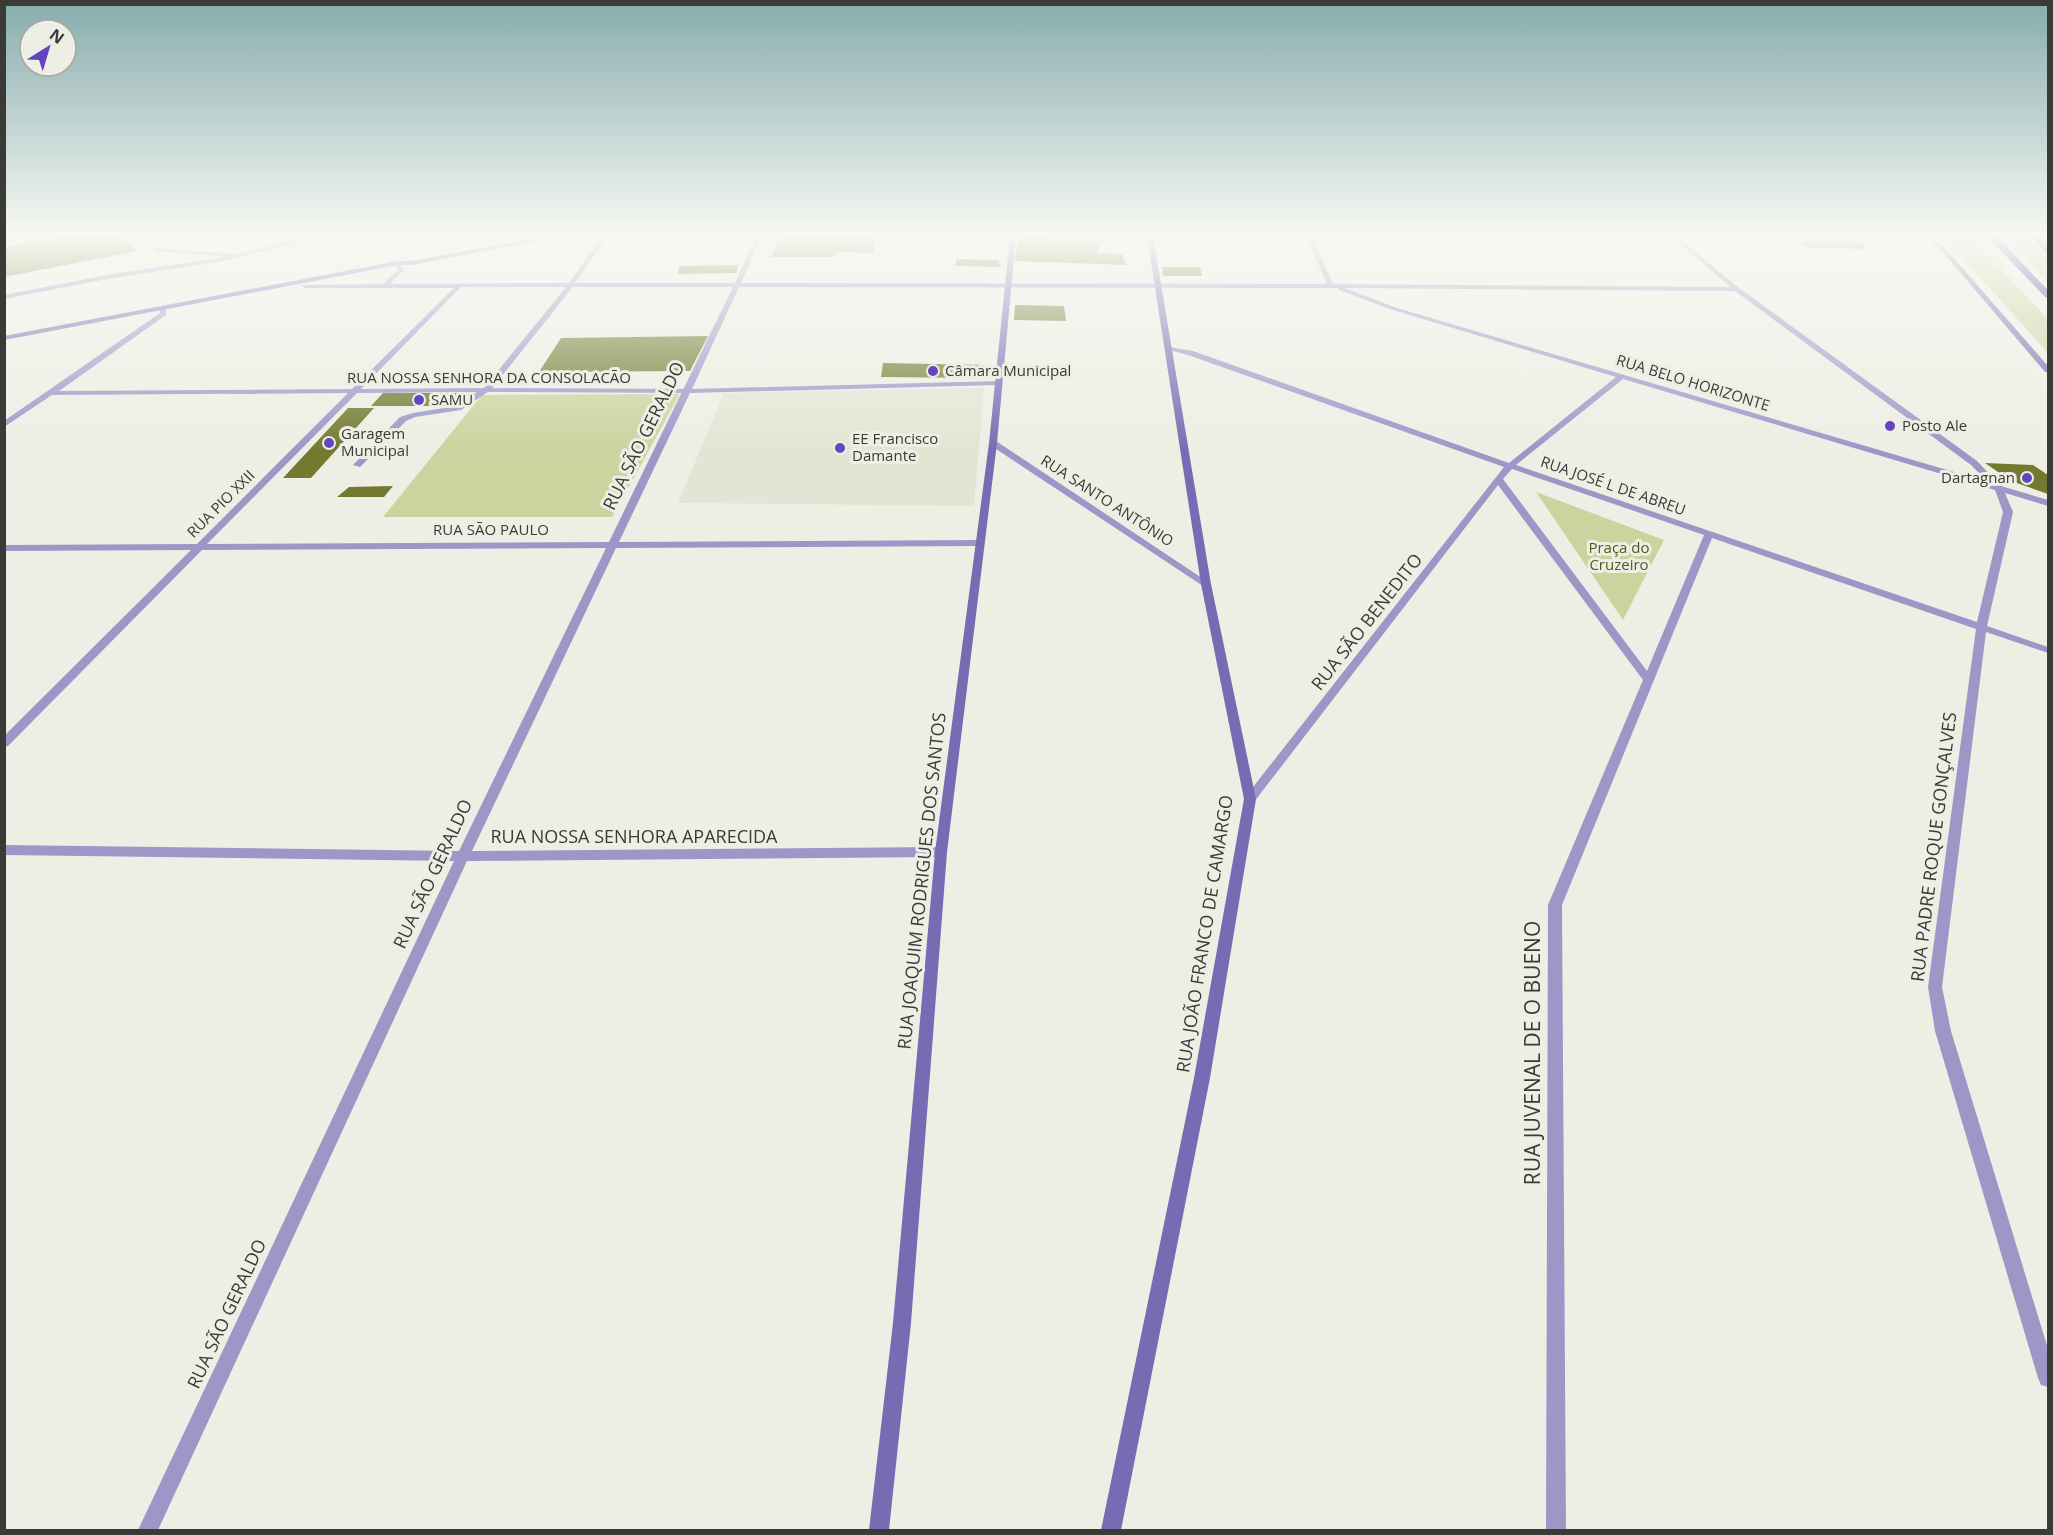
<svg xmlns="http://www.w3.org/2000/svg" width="2053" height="1535" font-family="'Open Sans',sans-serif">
<rect width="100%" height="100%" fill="#edefe5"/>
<path fill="#e3e5d4" d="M984 388 974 506 678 503 724 393Z"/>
<path fill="#ccd39f" d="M1938 236H1970L2048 319V353L1976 273Z
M2003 236H2025L2048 259V282Z
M680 394 612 517H383L482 395Z
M1536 492 1664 540 1623 620Z"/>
<path fill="#737a30" d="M62 236H120L137 251 4 277V247Z
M779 236H874V253L837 252 833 257H771Z
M1019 236 1104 239 1096 253 1122 254 1126 265 1015 261Z
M1798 241 1859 242 1869 249 1808 248Z
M956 259 998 260 1001 267 955 266Z
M738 265 737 273 677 274 680 266Z
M1162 267H1200L1202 276H1163Z
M1015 305 1064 306 1066 321 1014 320Z
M708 336 690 371 539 372 561 338Z
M883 363 985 365 982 378 881 377Z
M383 393H467L456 406H371Z
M348 408H374L311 478H283Z
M1985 463 2033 465 2048 475V494L2011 481Z
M393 486 384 497H337L349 487Z"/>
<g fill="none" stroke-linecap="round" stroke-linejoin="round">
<path fill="#9d97c8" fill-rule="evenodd" d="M156 248 240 254 243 256 240 258 154 251Z
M483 388 689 389 693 391 689 393 488 392 461 410 415 417 406 421 360 467 353 465 400 417 413 413 456 406Z"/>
<path fill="#9d97c8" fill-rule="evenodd" d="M315 236H327L224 261 107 279 4 299V295L107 275 224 257Z
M602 236H608L575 283H735L756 236H762L741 283 1327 284 1306 236H1312L1333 284 1731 287 1669 236H1676L1739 288 1977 461 2001 486 2048 500V506L2005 493 2013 512 1987 626 2048 647V653L1986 632 1942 987 1951 1031 2048 1349V1387L2041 1385 2038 1378 1935 1031 1928 987 1976 629 1712 538 1562 905 1566 1530H1546L1548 905 1643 680 1498 485 1254 802H1246L1244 799 1246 796 1504 467 1188 355 1165 349 1169 347 1193 351 1509 463 1616 377 1393 310 1339 290 1338 288 739 287 692 389 998 381 1002 383 998 385 690 393 619 542 978 540 983 543 978 546 616 548 472 851 941 847 946 849 947 852 946 855 941 857 467 861 158 1530H138L454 861 4 855V845L459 851 606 548 202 550 8 746 4 747V736L191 550 4 551V545L197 544 348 393 52 395 4 427V421L160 313V308L163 306 166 308V315L59 391 352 389 454 288H305L303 287V285L383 284 398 270 395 263 398 261 404 270 390 284 569 283ZM461 287H566L484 388 361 389ZM573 287H733L609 542 207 544 357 393 489 392ZM1345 288 1735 291 1971 465 1988 482 1397 308ZM1623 379 1995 490 2003 512 1977 622 1516 465ZM1512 469 1704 535 1647 671 1503 479Z
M990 441H996L1211 584 1206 587 1203 586 990 445Z"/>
<path fill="#776cb3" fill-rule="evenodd" d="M548 236H563L411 265H398L4 340V336L398 261H411Z
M1010 236H1016L997 443 947 852 911 1323 889 1530H869L893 1323 935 852 989 443Z
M1147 236H1153L1211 584 1256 799 1210 1078 1121 1530H1101L1194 1078 1244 799 1201 584Z
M1926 236H1933L1945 248 2048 366V372H2045L1941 250Z"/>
<path fill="#492d93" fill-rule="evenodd" d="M1987 236H1996L2048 290V298L2045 297Z
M2030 236H2039L2048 245V253L2045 252Z"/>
</g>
<linearGradient id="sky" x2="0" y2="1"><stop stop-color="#87acad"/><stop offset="0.52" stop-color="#f7f8f3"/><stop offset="1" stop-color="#f7f8f3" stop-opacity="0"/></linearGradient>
<rect width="2053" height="451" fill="url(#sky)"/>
<g fill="#6445be" stroke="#edefe5" stroke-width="2">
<circle cx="933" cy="371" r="6"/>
<circle cx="419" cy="400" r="6"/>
<circle cx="1890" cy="426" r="6"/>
<circle cx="329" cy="443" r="6"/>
<circle cx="840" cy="448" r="6"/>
<circle cx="2027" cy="478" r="6"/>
</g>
<g text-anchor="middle" stroke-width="6" stroke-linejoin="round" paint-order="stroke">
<g font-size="15" fill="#3a3b37" stroke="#edefe5" text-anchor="start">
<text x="945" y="376">Câmara Municipal</text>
<text x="431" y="405">SAMU</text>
<text x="1902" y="431">Posto Ale</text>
<text x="341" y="439">Garagem<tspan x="341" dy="17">Municipal</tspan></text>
<text x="852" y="444">EE Francisco<tspan x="852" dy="17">Damante</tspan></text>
<text x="2015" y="483" text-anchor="end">Dartagnan</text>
</g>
<g font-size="15" fill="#3a3b37" stroke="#edefe5">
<text x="489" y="383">RUA NOSSA SENHORA DA CONSOLACÃO</text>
<text transform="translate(1693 383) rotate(17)" y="5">RUA BELO HORIZONTE</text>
<text transform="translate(1613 486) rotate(19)" y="5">RUA JOSÉ L DE ABREU</text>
<text transform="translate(1107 501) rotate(33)" y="5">RUA SANTO ANTÔNIO</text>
<text transform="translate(221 504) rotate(-45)" y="5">RUA PIO XXII</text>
<text x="491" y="535">RUA SÃO PAULO</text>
</g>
<g font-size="15" fill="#535822" stroke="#edefe5">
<text x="1619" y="553">Praça do<tspan x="1619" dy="17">Cruzeiro</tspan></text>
</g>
<g font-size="18" fill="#3a3b37" stroke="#edefe5">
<text transform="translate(644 436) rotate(-64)" y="6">RUA SÃO GERALDO</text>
<text transform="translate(1367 622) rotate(-52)" y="6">RUA SÃO BENEDITO</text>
<text x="634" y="843">RUA NOSSA SENHORA APARECIDA</text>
<text transform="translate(1934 847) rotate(-83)" y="6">RUA PADRE ROQUE GONÇALVES</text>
<text transform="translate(433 874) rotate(-65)" y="6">RUA SÃO GERALDO</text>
<text transform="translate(922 881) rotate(-84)" y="6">RUA JOAQUIM RODRIGUES DOS SANTOS</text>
<text transform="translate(1205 934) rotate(-81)" y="6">RUA JOÃO FRANCO DE CAMARGO</text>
<text transform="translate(227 1314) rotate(-65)" y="6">RUA SÃO GERALDO</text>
</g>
<g font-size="21" fill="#3a3b37" stroke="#edefe5">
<text transform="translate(1533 1053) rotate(-90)" y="7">RUA JUVENAL DE O BUENO</text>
</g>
</g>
<rect width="2053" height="1535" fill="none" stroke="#3a3b37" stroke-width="12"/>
<g transform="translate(48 48) rotate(37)"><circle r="28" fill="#edefe5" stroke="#a5a79f" stroke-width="1.5"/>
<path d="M0-4.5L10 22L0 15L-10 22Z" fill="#6445be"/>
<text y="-9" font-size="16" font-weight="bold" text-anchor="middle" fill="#3a3b37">N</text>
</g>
</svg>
